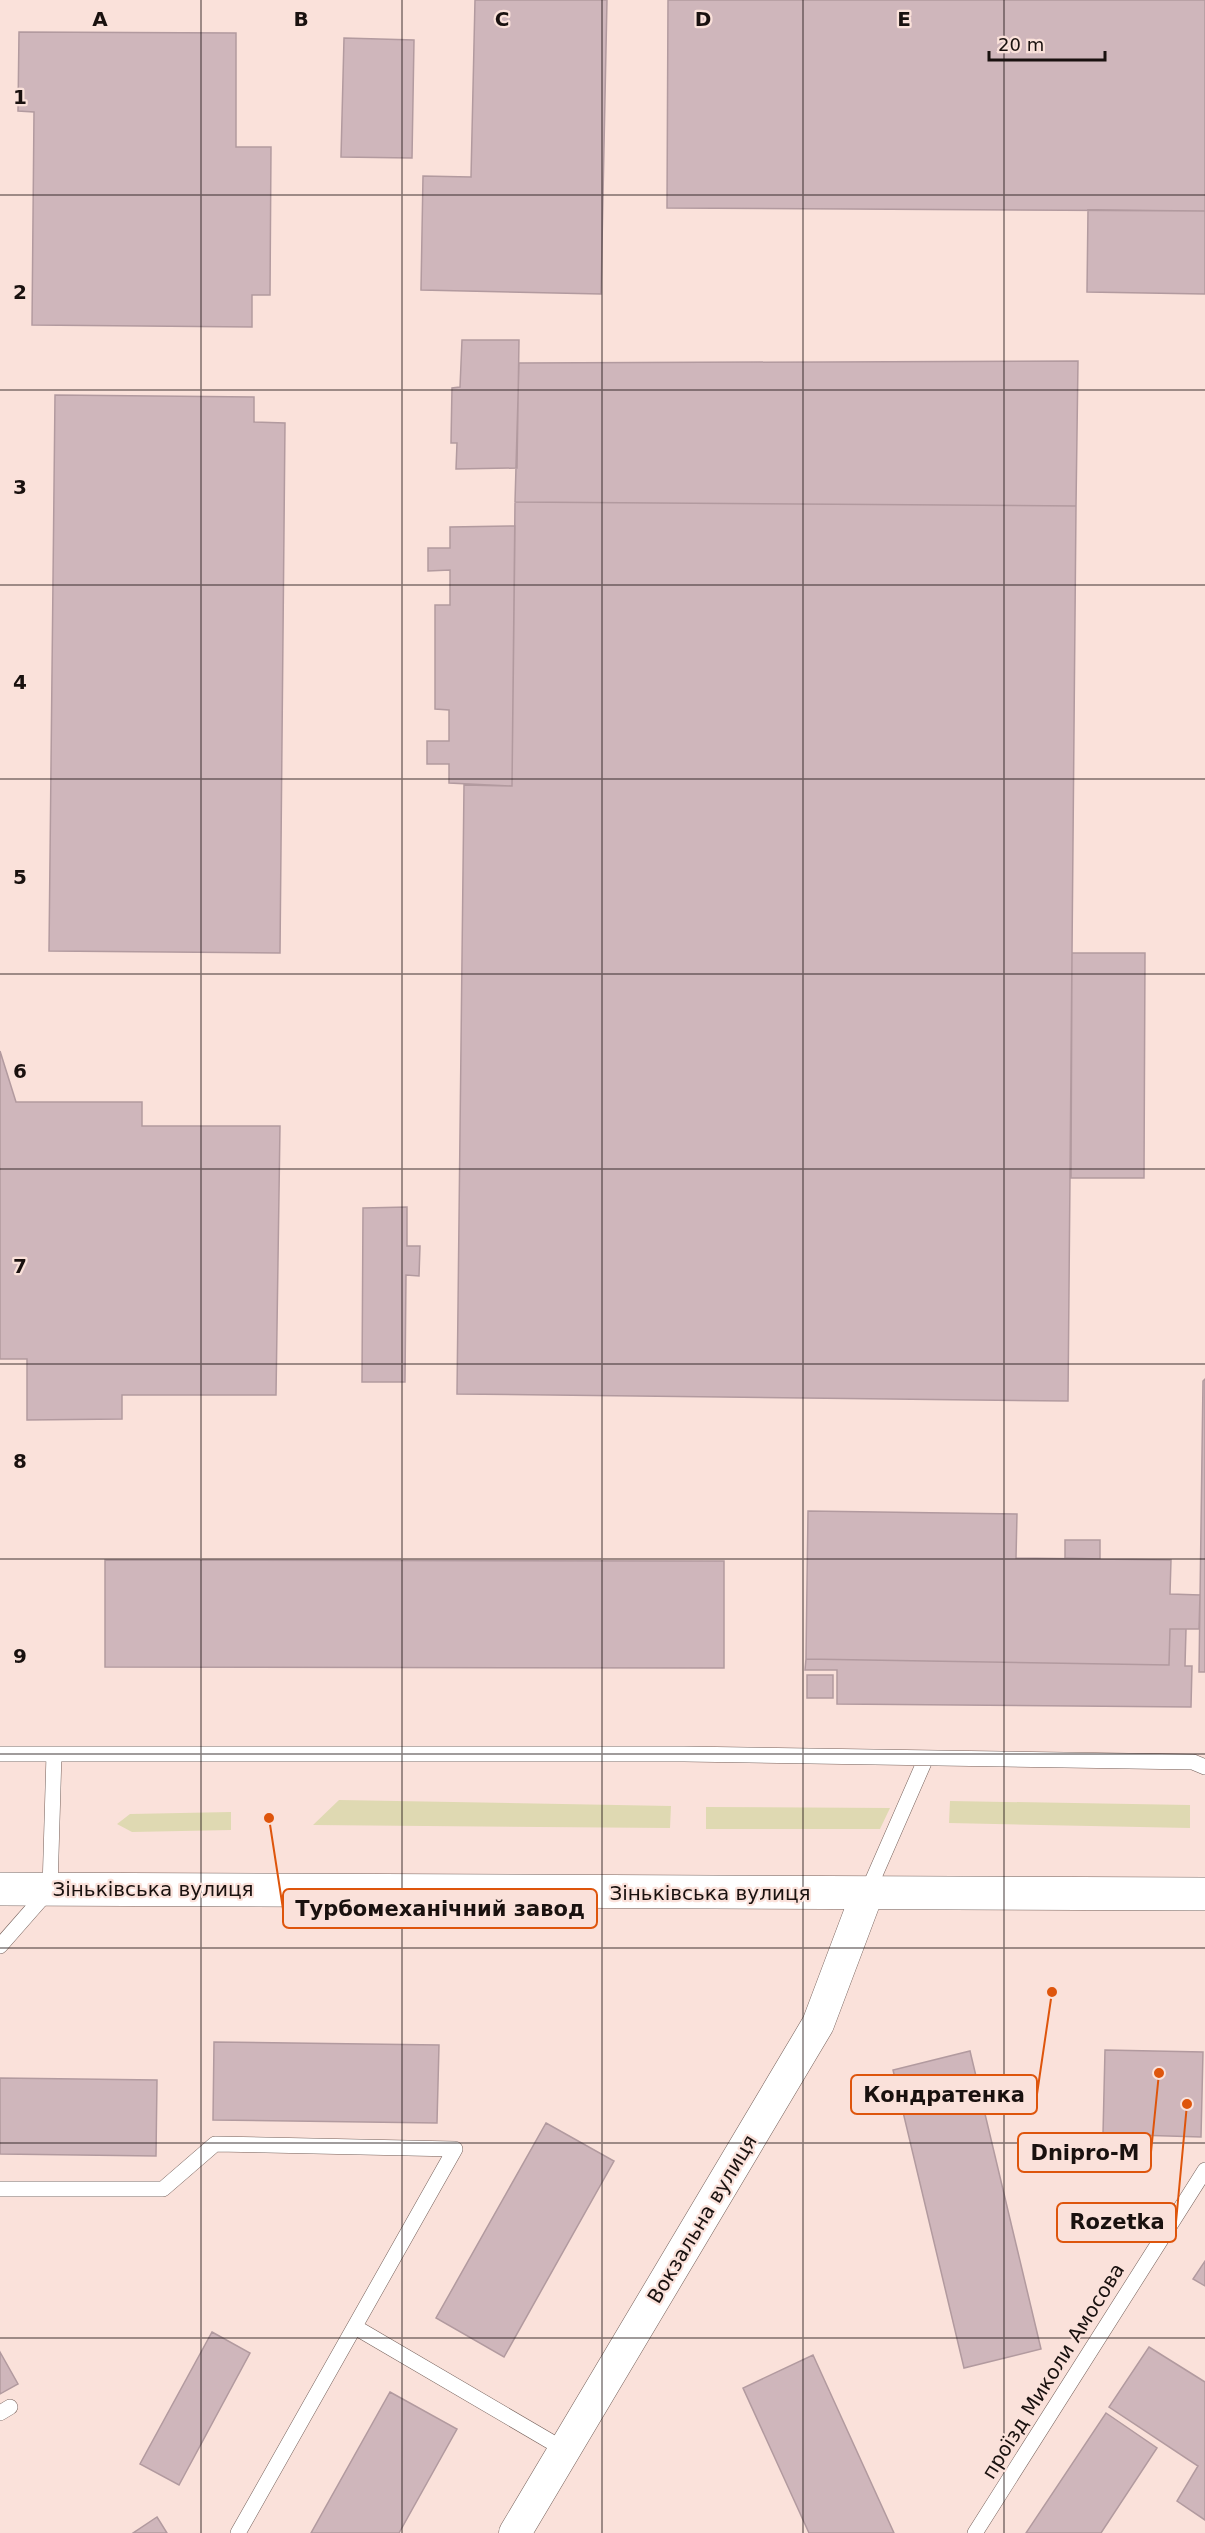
<svg xmlns="http://www.w3.org/2000/svg" width="1205" height="2533" font-family="'DejaVu Sans',sans-serif">
<rect width="100%" height="100%" fill="#fae1da"/>
<path fill="#dfd9b2" d="M339 1800 671 1806 670 1828 313 1825Z
M950 1801 1190 1805V1828L949 1823Z
M706 1807 890 1808 880 1829H706Z
M231 1812V1830L132 1832 117 1824 130 1814Z"/>
<path fill="#cfb6bb" stroke="#b29a9f" stroke-width="1.5" d="M475 0H607L601 294 421 290 423 176 471 177Z
M668 0H1205V211L667 208Z
M19 32 236 33V147H271L270 295H252V327L32 325 34 112 18 111Z
M344 38 414 40 412 158 341 157Z
M1088 210 1205 211V294L1087 292Z
M462 340H519L517 468 456 469 457 443H451L452 388 460 387Z
M1078 361 1076 506 515 502 519 363Z
M55 395 254 397V422L285 423 280 953 49 951Z
M515 502 1076 506 1068 1401 457 1394 464 785 512 786Z
M515 526 512 786 449 783V764H427V741H449V710L435 709V605H450V570L428 571V548H450V527Z
M1072 953H1145L1144 1178H1071Z
M0 1051 16 1102H142V1126H280L276 1395H122V1419L27 1420V1359H0Z
M407 1207V1246H420L419 1276 406 1275 405 1382H362L363 1208Z
M1205 1379V1672H1199L1203 1381Z
M808 1511 1017 1514 1016 1558 1171 1560 1170 1594 1200 1595 1199 1629H1170L1169 1665 806 1659Z
M1065 1540H1100V1559L1065 1558Z
M105 1560 724 1561V1668L105 1667Z
M1170 1629H1186L1185 1666H1192L1191 1707 837 1704V1670H805L806 1659 1169 1665Z
M807 1675H833V1698H807Z
M214 2042 439 2045 437 2123 213 2120Z
M1105 2050 1203 2052 1201 2137 1103 2134Z
M970 2051 1041 2349 964 2368 893 2070Z
M0 2078 157 2080 156 2156 0 2154Z
M546 2123 614 2161 504 2357 436 2318Z
M1205 2261V2286L1193 2279Z
M212 2332 250 2353 179 2485 140 2464Z
M1149 2347 1205 2382V2520L1177 2501 1198 2466 1109 2407Z
M0 2352 18 2384 0 2394Z
M813 2355 894 2533H809L743 2388Z
M390 2392 457 2429 399 2533H311Z
M1106 2413 1157 2448 1101 2533H1026Z
M157 2517 167 2533H133Z"/>
<g fill="none" stroke-linecap="round" stroke-linejoin="round">
<g stroke="#75605a" stroke-width="16">
<path id="lane" d="M0 1754H684L1193 1762 1205 1767
M867 1893 926 1758
M0 1946 50 1889 54 1754
M0 2189H163L215 2144 455 2149 238 2533
M355 2327 565 2450
M0 2413 10 2407
M975 2533 1205 2170"/>
</g>
<g stroke="#75605a" stroke-width="33">
<path id="street" d="M515 2533 818 2024 867 1894"/>
</g>
<g stroke="#75605a" stroke-width="34">
<path id="primary" d="M0 1889 1205 1894"/>
</g>
<use href="#lane" stroke="#fff" stroke-width="15"/>
<use href="#street" stroke="#fff" stroke-width="32"/>
<use href="#primary" stroke="#fff" stroke-width="33"/>
</g>
<path fill="none" stroke="#19110f" stroke-width="1.5" stroke-opacity="0.55" d="M201 0V2533M402 0V2533M602 0V2533M803 0V2533M1004 0V2533M0 195H1205M0 390H1205M0 585H1205M0 779H1205M0 974H1205M0 1169H1205M0 1364H1205M0 1559H1205M0 1754H1205M0 1948H1205M0 2143H1205M0 2338H1205"/>
<g text-anchor="middle" stroke-width="4.5" stroke-linejoin="round" paint-order="stroke">
<g font-size="20" fill="#19110f" stroke="#fae1da">
<text x="153" y="1896">Зіньківська вулиця</text>
<text x="710" y="1900">Зіньківська вулиця</text>
<text transform="translate(702 2219) rotate(-59)" y="7">Вокзальна вулиця</text>
<text transform="translate(1053 2371) rotate(-58)" y="7">проїзд Миколи Амосова</text>
</g>
</g>
<g font-size="20" text-anchor="middle" font-weight="bold" fill="#19110f" stroke="#fae1da" stroke-width="4.5" stroke-linejoin="round" paint-order="stroke">
<text x="100" y="26">A</text>
<text x="301" y="26">B</text>
<text x="502" y="26">C</text>
<text x="703" y="26">D</text>
<text x="904" y="26">E</text>
<text x="20" y="104">1</text>
<text x="20" y="299">2</text>
<text x="20" y="494">3</text>
<text x="20" y="689">4</text>
<text x="20" y="884">5</text>
<text x="20" y="1078">6</text>
<text x="20" y="1273">7</text>
<text x="20" y="1468">8</text>
<text x="20" y="1663">9</text>
</g>
<path fill="none" stroke="#de550c" stroke-width="2" d="M269 1818L283 1909M1052 1992L1037 2094M1159 2073L1151 2152M1187 2104L1176 2222"/>
<g fill="#de550c" stroke="#fae1da" stroke-width="2">
<circle cx="269" cy="1818" r="6"/>
<circle cx="1052" cy="1992" r="6"/>
<circle cx="1159" cy="2073" r="6"/>
<circle cx="1187" cy="2104" r="6"/>
</g>
<g fill="#fae1da" stroke="#de550c" stroke-width="2">
<rect x="283" y="1889" width="314" height="39" rx="6"/>
<rect x="851" y="2075" width="186" height="39" rx="6"/>
<rect x="1018" y="2133" width="133" height="39" rx="6"/>
<rect x="1057" y="2203" width="119" height="39" rx="6"/>
</g>
<g font-size="21" text-anchor="middle" font-weight="bold" fill="#19110f">
<text x="440" y="1916">Турбомеханічний завод</text>
<text x="944" y="2102">Кондратенка</text>
<text x="1085" y="2160">Dnipro-M</text>
<text x="1117" y="2229">Rozetka</text>
</g>
<path d="M989 51v9h116v-9" fill="none" stroke="#19110f" stroke-width="3"/>
<text x="998" y="51" font-size="18" fill="#19110f" stroke="#fae1da" stroke-width="4.5" paint-order="stroke">20 m</text>
</svg>
